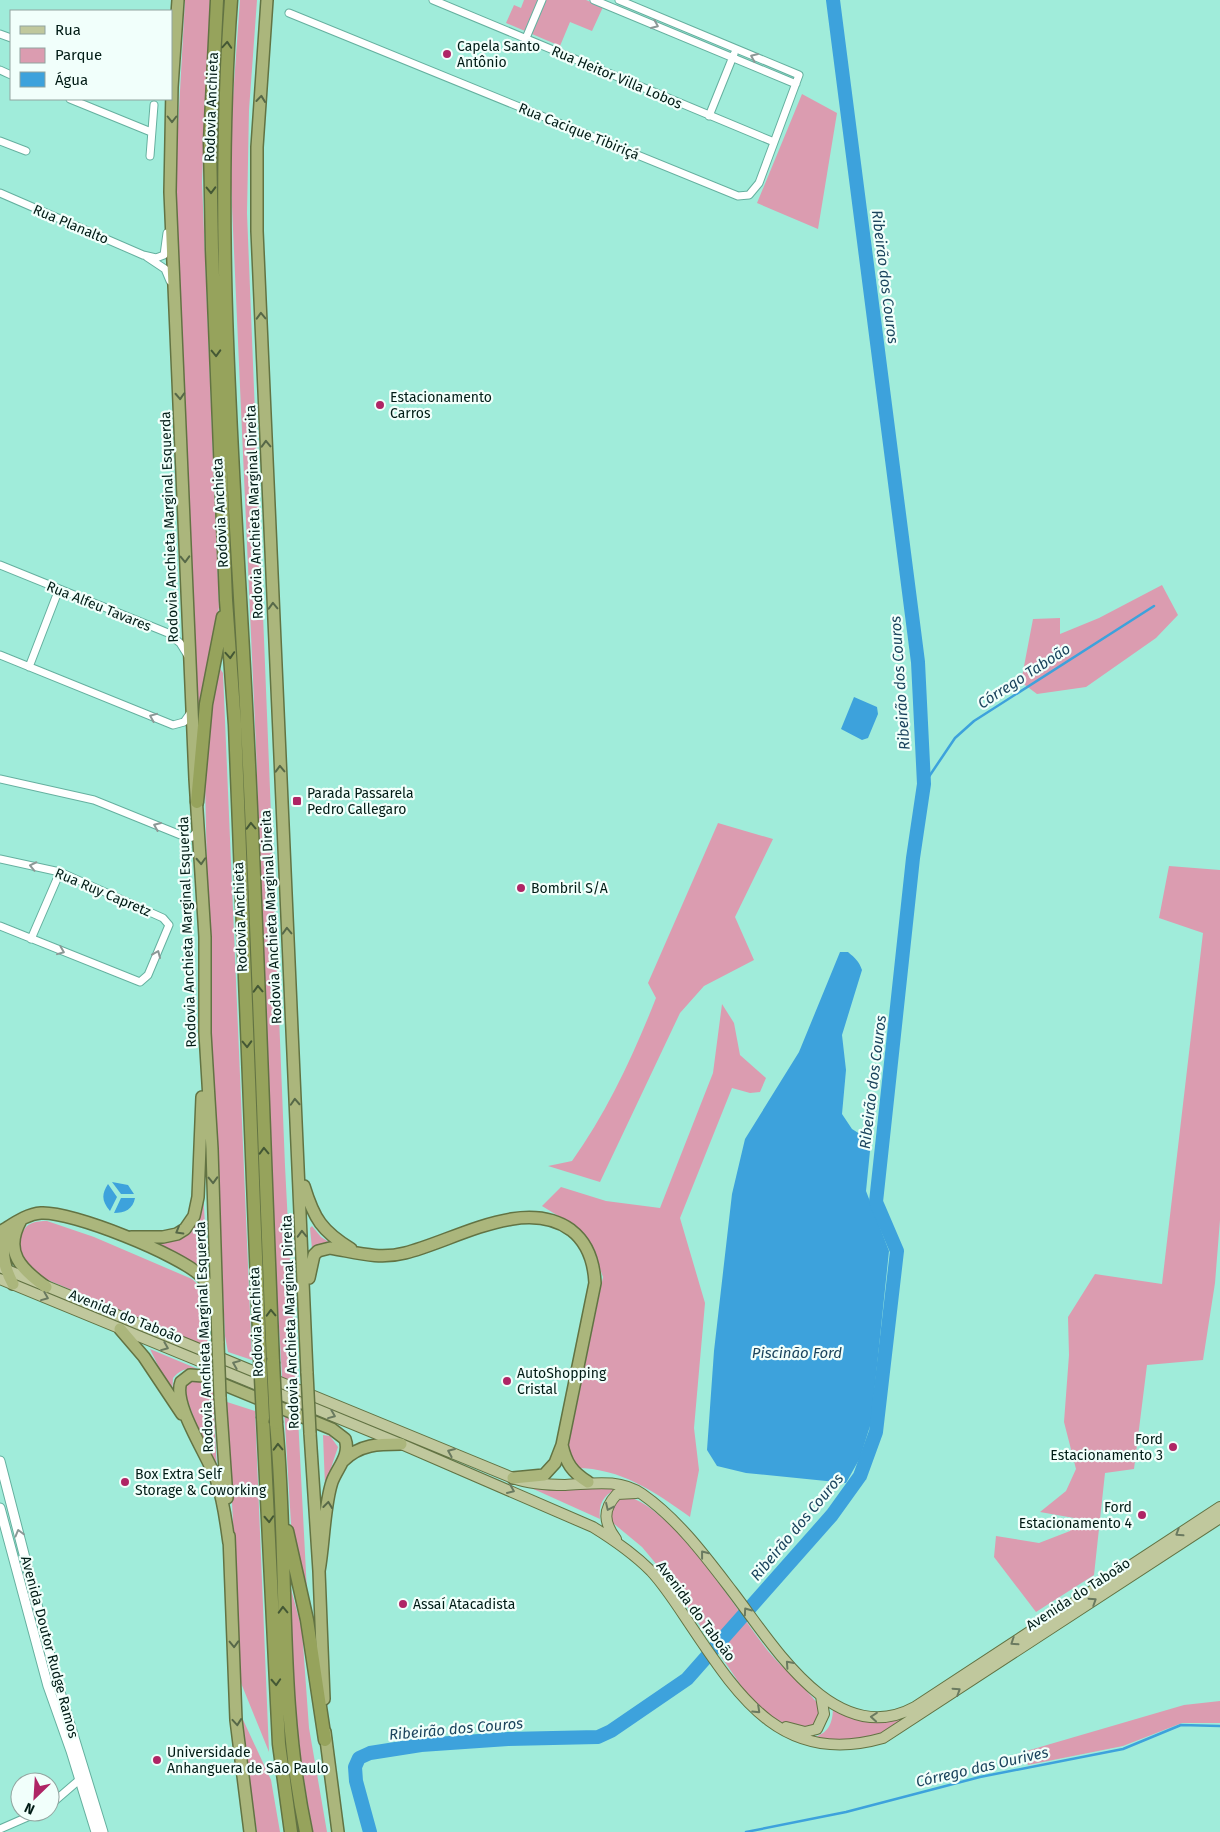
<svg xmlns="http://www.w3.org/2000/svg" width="1220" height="1832" font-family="'Fira Sans',sans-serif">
<rect width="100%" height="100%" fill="#a0ecda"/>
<path fill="#db9cb0" d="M185 0H210L202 182 219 607 199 737 177 219 176 164Z
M240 0H257L249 110 247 213 285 1166 307 1592 292 1540 272 1211 256 747 231 184 232 111Z
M524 0H586L603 7 592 31 570 22 560 46 506 23 514 5 521 8Z
M802 94 837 113 818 229 757 203Z
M1162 585 1178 615 1156 638 1086 687 1037 694 1021 682 1033 619 1060 618V634L1099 618Z
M219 667 223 673 252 1360 228 1352 225 1336 210 1005 205 782 209 723Z
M718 823 773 839 735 917 754 960 704 986 680 1013 600 1182 548 1166 572 1161C607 1112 634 1054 656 998L648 983Z
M1169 866 1220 870V1220L1215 1283 1203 1360 1147 1365 1134 1469 1105 1473 1094 1575 1036 1612 994 1557 996 1536 1039 1543 1070 1531 1074 1518 1040 1512 1066 1491 1076 1469 1064 1422 1069 1355 1068 1317 1095 1274 1162 1284 1203 933 1159 918Z
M722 1004 734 1023 740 1055 766 1078 760 1092 750 1093 732 1088 680 1218 705 1303 694 1428 699 1470 690 1517C655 1492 621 1468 576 1468L568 1448 603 1277 591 1244 578 1228 542 1206 561 1187 606 1201 660 1208 713 1073Z
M203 1189 208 1280 150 1243 176 1238Z
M47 1221 94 1237 192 1279C211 1294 206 1325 208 1347L43 1278 27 1267 18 1248C22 1229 25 1221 47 1221Z
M312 1226 321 1237 332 1244 325 1243 312 1249 310 1228Z
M150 1349 212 1375V1377C197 1370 186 1363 173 1378L172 1395Z
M193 1379 208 1383 213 1391 217 1472 205 1448 183 1388 187 1382Z
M227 1402 255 1411 269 1752 241 1683Z
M323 1435 330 1436 338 1447 325 1486Z
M529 1487 620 1488C605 1493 598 1502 600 1519Z
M624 1496C670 1502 739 1614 768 1651 784 1670 803 1685 818 1704L821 1712 815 1725 807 1728 787 1725 769 1715 760 1707 744 1690 667 1577 642 1547 613 1523 611 1517 612 1505Z
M291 1589 302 1630 309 1728 327 1832H313C297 1752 291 1671 291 1589Z
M1220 1701V1723H1182L1123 1746 1028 1765 1023 1752 1184 1705Z
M833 1706C863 1721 874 1723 908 1719 872 1741 861 1740 821 1740L815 1737C830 1732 833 1721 833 1706Z
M239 1711 271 1780 280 1832H257Z"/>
<path fill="#3da2dc" d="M854 697 877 707 878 714 868 738 862 740 841 729Z
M840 952H848C855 958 859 961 862 970L842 1035 846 1070 842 1114 852 1129 871 1141 866 1191 889 1251 871 1423 860 1458 846 1483 746 1473 717 1466 707 1450 714 1351 732 1194 745 1139 799 1052Z
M112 1182 128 1185 134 1194H121Z
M108 1184 117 1197 110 1211C102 1201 101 1195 108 1184Z
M121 1198H135C133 1209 125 1213 114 1213Z"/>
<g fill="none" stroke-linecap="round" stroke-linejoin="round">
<path stroke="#3da2dc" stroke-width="2.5" d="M924 784 955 738 974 721 1154 606
M746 1832 846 1812 980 1777 1123 1749 1181 1725 1220 1726"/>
<path stroke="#3da2dc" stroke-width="14" d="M370 1832 356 1781 355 1767 359 1758 370 1753 421 1745 508 1739 598 1737 611 1731 687 1679 832 1515 860 1476 876 1432 897 1251 876 1202 913 858 924 784 918 662 833 0"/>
<g stroke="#65b09f" stroke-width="9">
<path id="minor" d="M433 0 774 142
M594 0 796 84
M289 13 738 196 749 195 759 183 799 75 619 0
M0 34 11 38
M526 38 542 0
M0 70 11 75
M70 99 151 132
M709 116 734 54
M0 141 26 151
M150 156 154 105
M0 193 143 255 156 258 164 255 167 233
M147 257 165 269 170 281
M0 565 168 633 180 643 188 656
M0 655 173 725 184 722 191 712
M29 667 59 589
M0 779 94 800 188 838 192 837 199 829
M0 859 60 872 163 918 169 925 148 975 140 982 0 926
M31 939 60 872
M50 1805 79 1780
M0 1829 39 1812"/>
</g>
<g stroke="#65b09f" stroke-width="11">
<path id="tertiary" d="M0 1461 57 1682 103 1832
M0 1508 48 1686 71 1751 96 1832"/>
</g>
<g stroke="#627343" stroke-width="12">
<path id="primary" d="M0 1267 513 1478C530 1484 547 1485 565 1485 592 1484 618 1478 642 1494 678 1519 706 1557 732 1591 772 1643 835 1751 915 1707L1220 1507
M0 1279 401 1444 593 1527C614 1540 633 1553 651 1571 665 1586 677 1605 689 1623 738 1696 782 1767 883 1738L1220 1518
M616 1539C604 1523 602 1510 617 1494L636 1493
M786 1727 805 1732 817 1729 824 1714 821 1696"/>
</g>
<g stroke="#627343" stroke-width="14">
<path id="trunk" d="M178 0 172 87 170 192 195 779 205 937V1033L212 1149 218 1343
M267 0 257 147V231L307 1373
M304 1186C314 1219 322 1231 351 1249
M21 1220C3 1252 21 1269 46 1287
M8 1227C0 1247 3 1266 13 1284
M0 1232C12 1225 26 1214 41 1213 71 1211 181 1255 202 1277 209 1284 210 1293 213 1301
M131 1237H163L177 1234 185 1229 194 1216 198 1197 202 1097
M309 1278 314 1255 318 1251 330 1248C355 1252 378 1260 405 1253 454 1241 524 1196 571 1230 588 1243 594 1263 595 1283L562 1445 555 1463 544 1475 513 1478
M120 1329 144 1357 182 1414
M220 1397 227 1498
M310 1433 319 1571 324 1699
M562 1445C566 1463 572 1472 588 1482
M343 1461C360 1444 379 1444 401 1444
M229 1536 236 1720 250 1832
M229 1543C226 1523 224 1502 217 1482 210 1458 172 1405 181 1382L190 1375 203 1376 332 1429 345 1439C351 1455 337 1468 332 1482 324 1506 324 1544 319 1571
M325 1732 338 1832"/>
</g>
<g stroke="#627343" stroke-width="15">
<path id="motorway" d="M217 0 210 142 212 250 226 600 235 725 260 1358
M231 0C213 242 235 484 247 725 258 937 264 1150 273 1362
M197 802 206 704 223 617
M263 1418 279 1744 291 1832
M276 1423C289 1559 277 1697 306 1832
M287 1531 307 1620 325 1740"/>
</g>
<use href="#minor" stroke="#fff" stroke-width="7"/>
<use href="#tertiary" stroke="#fff" stroke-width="9"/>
<use href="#primary" stroke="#c0c89d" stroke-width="10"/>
<use href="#trunk" stroke="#abb67c" stroke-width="11"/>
<use href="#motorway" stroke="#96a35c" stroke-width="12"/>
<g stroke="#627343" stroke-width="14" stroke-linecap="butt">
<path id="trunk-bridge" d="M218 1343 220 1397
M307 1373 310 1433"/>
</g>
<g stroke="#627343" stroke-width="15" stroke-linecap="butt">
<path id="motorway-bridge" d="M260 1358 263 1418
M273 1362 276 1423"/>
</g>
<use href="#trunk-bridge" stroke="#abb67c" stroke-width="11"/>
<use href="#motorway-bridge" stroke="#96a35c" stroke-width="12"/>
</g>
<defs><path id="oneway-chevron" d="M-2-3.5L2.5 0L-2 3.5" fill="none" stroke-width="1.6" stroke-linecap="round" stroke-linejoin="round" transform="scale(1.25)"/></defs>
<g stroke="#8c9896">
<use href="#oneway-chevron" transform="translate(655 25) rotate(23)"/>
<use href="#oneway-chevron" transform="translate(754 57) rotate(-157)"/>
<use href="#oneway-chevron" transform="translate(153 717) rotate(-158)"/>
<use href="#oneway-chevron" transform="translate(157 826) rotate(-157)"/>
<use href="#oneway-chevron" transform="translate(33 866) rotate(-168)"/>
<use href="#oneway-chevron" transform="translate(61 951) rotate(22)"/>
<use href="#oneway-chevron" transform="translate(157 954) rotate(-67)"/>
<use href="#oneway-chevron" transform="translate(19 1533) rotate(-105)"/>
</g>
<g stroke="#445835">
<use href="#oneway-chevron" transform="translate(227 45) rotate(-86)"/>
<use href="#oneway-chevron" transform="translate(211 190) rotate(89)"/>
<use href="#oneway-chevron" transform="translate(216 353) rotate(88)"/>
<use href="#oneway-chevron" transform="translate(230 655) rotate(86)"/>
<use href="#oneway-chevron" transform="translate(251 826) rotate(-92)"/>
<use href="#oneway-chevron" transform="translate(258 989) rotate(-92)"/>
<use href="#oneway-chevron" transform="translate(247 1044) rotate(88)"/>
<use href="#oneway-chevron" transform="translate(264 1151) rotate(-92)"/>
<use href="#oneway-chevron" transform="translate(271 1313) rotate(-92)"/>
<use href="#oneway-chevron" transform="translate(278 1447) rotate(-92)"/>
<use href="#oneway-chevron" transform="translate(269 1519) rotate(87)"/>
<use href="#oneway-chevron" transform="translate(283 1610) rotate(-92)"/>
<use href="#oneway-chevron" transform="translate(276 1682) rotate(87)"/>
</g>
<g stroke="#566848">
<use href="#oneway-chevron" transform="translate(261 99) rotate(-84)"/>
<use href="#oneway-chevron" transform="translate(172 119) rotate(90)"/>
<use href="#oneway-chevron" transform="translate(261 316) rotate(-92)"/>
<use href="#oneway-chevron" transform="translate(180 396) rotate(87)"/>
<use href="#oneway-chevron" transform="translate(266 444) rotate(-92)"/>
<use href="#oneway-chevron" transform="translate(185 559) rotate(88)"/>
<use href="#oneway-chevron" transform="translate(273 606) rotate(-92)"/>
<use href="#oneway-chevron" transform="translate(280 769) rotate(-92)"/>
<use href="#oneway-chevron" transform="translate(201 861) rotate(87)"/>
<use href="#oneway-chevron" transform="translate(287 931) rotate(-92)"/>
<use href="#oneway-chevron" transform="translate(295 1102) rotate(-93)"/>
<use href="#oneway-chevron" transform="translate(213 1180) rotate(88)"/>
<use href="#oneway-chevron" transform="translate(179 1231) rotate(150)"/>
<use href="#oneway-chevron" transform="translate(302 1234) rotate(-92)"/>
<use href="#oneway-chevron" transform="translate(328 1505) rotate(-83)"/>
<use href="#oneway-chevron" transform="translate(234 1644) rotate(88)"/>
<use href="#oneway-chevron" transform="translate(237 1722) rotate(85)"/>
</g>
<g stroke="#6a7a60">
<use href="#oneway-chevron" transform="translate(45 1297) rotate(22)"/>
<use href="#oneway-chevron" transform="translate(165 1347) rotate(22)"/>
<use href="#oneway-chevron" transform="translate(236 1364) rotate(-158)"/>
<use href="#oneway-chevron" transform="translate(332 1415) rotate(22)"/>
<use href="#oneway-chevron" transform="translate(451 1452) rotate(-157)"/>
<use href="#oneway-chevron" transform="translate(511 1490) rotate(23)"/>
<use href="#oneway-chevron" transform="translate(609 1507) rotate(115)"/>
<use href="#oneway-chevron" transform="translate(1179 1533) rotate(147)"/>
<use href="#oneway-chevron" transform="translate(704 1554) rotate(-128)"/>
<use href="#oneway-chevron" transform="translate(1093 1601) rotate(-33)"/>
<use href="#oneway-chevron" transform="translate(747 1611) rotate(-125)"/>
<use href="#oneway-chevron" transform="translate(1014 1642) rotate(146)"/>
<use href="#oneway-chevron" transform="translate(789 1664) rotate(-132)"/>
<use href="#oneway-chevron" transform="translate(957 1691) rotate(-33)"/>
<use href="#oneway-chevron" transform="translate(757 1710) rotate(43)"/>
<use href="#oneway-chevron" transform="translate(874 1717) rotate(-175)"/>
</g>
<g fill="#af2565" stroke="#f1fffb" stroke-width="2">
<circle cx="447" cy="54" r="5"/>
<circle cx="380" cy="405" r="5"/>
<rect x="292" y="796" width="10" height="10" rx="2.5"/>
<circle cx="521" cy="888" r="5"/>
<circle cx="507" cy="1381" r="5"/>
<circle cx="1173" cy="1447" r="5"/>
<circle cx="125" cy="1482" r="5"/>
<circle cx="1142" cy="1515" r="5"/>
<circle cx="403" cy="1604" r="5"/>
<circle cx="157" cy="1760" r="5"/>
</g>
<g text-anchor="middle" stroke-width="4.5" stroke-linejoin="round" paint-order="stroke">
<g font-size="14" fill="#001b15" stroke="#f1fffb" text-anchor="start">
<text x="457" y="51">Capela Santo<tspan x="457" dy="16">Antônio</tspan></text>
<text x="390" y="402">Estacionamento<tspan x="390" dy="16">Carros</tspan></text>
<text x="307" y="798">Parada Passarela<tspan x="307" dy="16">Pedro Callegaro</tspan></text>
<text x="531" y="893">Bombril S/A</text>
<text x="517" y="1378">AutoShopping<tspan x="517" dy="16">Cristal</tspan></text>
<text x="1163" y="1444" text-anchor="end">Ford<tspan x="1163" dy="16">Estacionamento 3</tspan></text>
<text x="135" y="1479">Box Extra Self<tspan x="135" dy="16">Storage &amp; Coworking</tspan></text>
<text x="1132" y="1512" text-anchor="end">Ford<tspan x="1132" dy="16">Estacionamento 4</tspan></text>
<text x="413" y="1609">Assaí Atacadista</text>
<text x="167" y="1757">Universidade<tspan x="167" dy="16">Anhanguera de São Paulo</tspan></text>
</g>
<g font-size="14" fill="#001b15" stroke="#f1fffb">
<text transform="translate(617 77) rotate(23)" y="5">Rua Heitor Villa Lobos</text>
<text transform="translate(211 107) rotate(-88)" y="5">Rodovia Anchieta</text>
<text transform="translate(579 131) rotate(22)" y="5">Rua Cacique Tibiriçá</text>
<text transform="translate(71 224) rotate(23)" y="5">Rua Planalto</text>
<text transform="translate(254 512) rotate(-92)" y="5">Rodovia Anchieta Marginal Direita</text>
<text transform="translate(220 513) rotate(-93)" y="5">Rodovia Anchieta</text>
<text transform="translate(169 527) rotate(-92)" y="5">Rodovia Anchieta Marginal Esquerda</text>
<text transform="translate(99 606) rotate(22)" y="5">Rua Alfeu Tavares</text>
<text transform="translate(103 892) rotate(23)" y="5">Rua Ruy Capretz</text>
<text transform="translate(240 917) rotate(-92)" y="5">Rodovia Anchieta</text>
<text transform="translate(271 917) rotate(-93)" y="5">Rodovia Anchieta Marginal Direita</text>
<text transform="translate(187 932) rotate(-92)" y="5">Rodovia Anchieta Marginal Esquerda</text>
<text transform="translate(126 1316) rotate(22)" y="5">Avenida do Taboão</text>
<text transform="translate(256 1322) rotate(-92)" y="5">Rodovia Anchieta</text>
<text transform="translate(290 1322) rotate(-92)" y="5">Rodovia Anchieta Marginal Direita</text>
<text transform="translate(204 1337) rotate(-92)" y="5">Rodovia Anchieta Marginal Esquerda</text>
<text transform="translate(1078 1594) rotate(-33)" y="5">Avenida do Taboão</text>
<text transform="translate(696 1611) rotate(53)" y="5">Avenida do Taboão</text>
<text transform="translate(50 1647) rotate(75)" y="5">Avenida Doutor Rudge Ramos</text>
</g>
<g font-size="15" font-style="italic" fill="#1b445d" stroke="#f1fffb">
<text transform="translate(885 277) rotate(83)" y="5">Ribeirão dos Couros</text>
<text transform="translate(1024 676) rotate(-33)" y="5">Córrego Taboão</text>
<text transform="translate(900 683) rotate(-94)" y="5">Ribeirão dos Couros</text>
<text transform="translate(873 1082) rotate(-83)" y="5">Ribeirão dos Couros</text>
<text x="797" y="1358">Piscinão Ford</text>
<text transform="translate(797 1527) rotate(-50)" y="5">Ribeirão dos Couros</text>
<text transform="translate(456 1729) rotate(-5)" y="5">Ribeirão dos Couros</text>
<text transform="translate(982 1767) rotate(-13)" y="5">Córrego das Ourives</text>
</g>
</g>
<rect x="10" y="10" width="162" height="90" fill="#f1fffb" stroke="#91a49f"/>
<rect x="20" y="26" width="25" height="8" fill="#c0c89d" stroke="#91a49f"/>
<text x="55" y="35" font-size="15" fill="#001b15">Rua</text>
<rect x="20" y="48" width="25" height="15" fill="#db9cb0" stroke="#91a49f"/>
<text x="55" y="60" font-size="15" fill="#001b15">Parque</text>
<rect x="20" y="72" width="25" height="15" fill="#3da2dc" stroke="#91a49f"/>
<text x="55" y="85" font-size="15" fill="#001b15">Água</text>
<g transform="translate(35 1797) rotate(205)"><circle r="24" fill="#f1fffb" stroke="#91a49f"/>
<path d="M0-4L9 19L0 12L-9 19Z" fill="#af2565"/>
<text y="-8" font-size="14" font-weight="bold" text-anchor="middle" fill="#001b15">N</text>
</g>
</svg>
